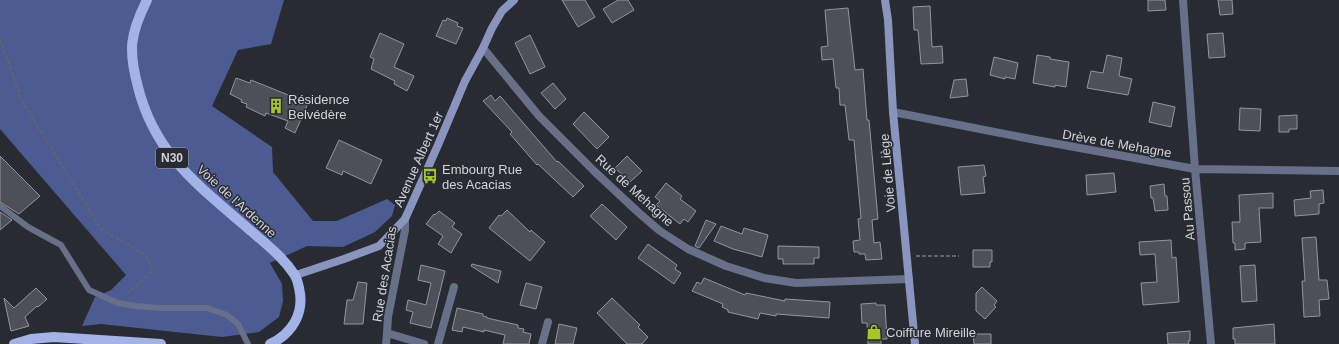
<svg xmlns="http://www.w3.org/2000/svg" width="1339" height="344" font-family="Arial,sans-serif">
<rect width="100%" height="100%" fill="#292b33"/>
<path fill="#4d5b93" d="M0 0H284L271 44 238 50 212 106 272 147 273 172 313 221H337L387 199 395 205 392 216 375 232 343 247 307 246 270 263 282 284 283 301 279 317 259 332 222 337 101 324 82 326 95 297 111 290 126 275 0 129Z"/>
<path fill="#4e5059" stroke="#92959e" d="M562 0H585L595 17 578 27Z
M618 0H628L634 10 612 23 603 9Z
M1148 0H1165L1166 10 1148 11Z
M1218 0H1232L1233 14 1220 15Z
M930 6 932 47 942 46 943 63 921 64 918 30H914L913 7Z
M848 8 855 70 863 69 867 120H869L878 219 872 220 874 243 880 242 882 259 866 260 865 254H859V252H854L853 241 860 240 858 219 861 218 854 140H849L845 105H840L839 88H836L833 59 822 60 821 47 828 46 825 10Z
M447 18 458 23 457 26 463 28 456 44 436 36 443 20 446 21Z
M380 33 404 44 394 67 414 76 407 91 394 84 395 81 371 69 374 59 370 57Z
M1223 33 1225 57 1209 58 1207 34Z
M530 35 545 67 530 74 515 43Z
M1037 55 1050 57V59L1069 62 1066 87 1055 85V87L1033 83Z
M1107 55 1122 58 1119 76 1132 79 1128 95 1087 88 1091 71 1103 73Z
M994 57 1018 63 1015 79 1005 77V79L990 75Z
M236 78 250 83 251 80 308 103 295 133 285 128 288 121 266 113 265 116 246 107 247 104 241 102 242 100 230 94Z
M966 79 968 96 950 98 954 80Z
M553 83 566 99 555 109 541 93Z
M491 95 495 101 500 96 557 162 558 161 584 186 573 197 538 164 537 165 510 134 512 132 483 101Z
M1153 102 1175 107 1171 127 1149 122Z
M1240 108 1261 109 1260 131 1239 130Z
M584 112 609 137 597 149 573 124Z
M1297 115V129H1289V132H1279V116Z
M339 140 382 160 371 184 343 171 342 175 326 168Z
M0 156 40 196 19 214 0 202Z
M627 156 642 171 630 182 615 168Z
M984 165 986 176 983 177 985 193 961 195 958 167Z
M1114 173 1116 192 1087 195 1086 175Z
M666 183 682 196 680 199 696 211 688 222 684 219 680 224 656 205 660 201 655 197Z
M1164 184 1165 196H1167L1168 210 1155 211 1153 198H1151L1150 186Z
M1323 190 1324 203 1319 204V214L1295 216 1294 200 1311 198 1310 191Z
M1273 193V208H1259L1261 242 1245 243V249L1235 250V243H1233L1232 222H1240L1239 195Z
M602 204 627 227 616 240 590 216Z
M507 210 530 232 531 230 545 242 530 261 489 228 499 215 501 216Z
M439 211 455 223 452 227 462 234 451 253 438 244 443 236 426 224 434 214 435 215Z
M0 212 12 220 0 230Z
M706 220 716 224 699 248 695 246Z
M721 226 742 234 744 228 768 235 762 257 733 249 714 241Z
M1316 237 1319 280H1327L1329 299 1319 300 1320 316 1304 317 1302 281H1305L1302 238Z
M1171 240 1172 258 1176 257 1179 302 1143 305 1141 283 1157 282 1155 254 1140 255 1139 242Z
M648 244 677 265 675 269 681 273 674 284 638 258Z
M778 246 819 247V258H814V264H783V259H778Z
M973 250H992V262H990V267H973Z
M472 264 501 271 498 283 471 266Z
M421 265 445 271 431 328 410 323 413 312 406 310 408 300 426 305 431 283 418 280Z
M1255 265 1257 301 1242 302 1240 266Z
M704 278 745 295 746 293 785 301V299L830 302 829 318 776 314V316L760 313 758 319 728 312V310L722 307 723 304 692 291 697 282 701 284Z
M358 282 367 283 363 324H344L347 300H353Z
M526 283 542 287 536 309 520 305Z
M982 287 997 301 994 305 996 307 985 319 976 311V293Z
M36 288 47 299 38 307 37 306 25 317 29 326 11 331 4 298 14 308Z
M612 298 640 325 638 327 648 337 642 344H627L597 313Z
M876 303V305H885L887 339H881V344H868L867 323H862L861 304Z
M457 308 483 314V316L487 317V318L518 325V328L524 329 523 332 531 334 529 344H503L505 335 484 330V332L463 327 462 332 452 330Z
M559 324 577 328 573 344H555Z
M1274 324 1275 344H1235V339H1233V328Z
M1190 331V341H1188L1189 344H1168L1167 333Z
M973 334H991V344H974Z"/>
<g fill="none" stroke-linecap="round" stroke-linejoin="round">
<path stroke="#62646b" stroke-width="2" stroke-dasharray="4 2" stroke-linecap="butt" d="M0 38 22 101 101 229 146 255 153 271 126 295
M916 256H959"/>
<path stroke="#676f89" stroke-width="6" d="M0 206 28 227 61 245 89 290 118 303 136 306 159 308H207L227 315 238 324 248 344"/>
<path stroke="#676f89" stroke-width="8" d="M1183 0 1195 169 1211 344
M483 48 539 116 594 171 639 213 660 231 688 249 726 266 764 278 796 283 909 279
M893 112 1036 140 1195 169 1339 171
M405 219V230L388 317 387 333 424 344
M386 344 387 333
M438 344 454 287
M542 344 548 322"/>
<path stroke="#8995be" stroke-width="8" d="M885 0 888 20 893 112 915 344
M296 275 344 259 379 246 405 219 438 145 465 81 483 48 492 28 502 11 514 0"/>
<path stroke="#a3b2e7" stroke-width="10" d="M147 0C130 34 128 50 138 87 155 156 201 187 251 231 267 245 283 257 294 274 297 278 298 283 299 288 305 313 292 334 270 344
M14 344 31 339 54 337 161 344"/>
</g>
<defs>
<g id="building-bare" transform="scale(1.2)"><path d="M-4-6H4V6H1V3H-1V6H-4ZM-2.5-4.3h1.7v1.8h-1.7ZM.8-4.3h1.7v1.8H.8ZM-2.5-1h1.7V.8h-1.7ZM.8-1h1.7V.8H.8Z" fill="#a5c822" stroke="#292b33" stroke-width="2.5" paint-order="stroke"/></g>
<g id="bus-bare" transform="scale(1.2)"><path d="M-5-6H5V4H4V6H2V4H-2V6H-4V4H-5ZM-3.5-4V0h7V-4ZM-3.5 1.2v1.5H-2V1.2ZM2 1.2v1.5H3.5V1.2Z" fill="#a5c822" stroke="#292b33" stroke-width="2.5" paint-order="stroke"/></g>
<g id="shop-bare" transform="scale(1.2)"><path d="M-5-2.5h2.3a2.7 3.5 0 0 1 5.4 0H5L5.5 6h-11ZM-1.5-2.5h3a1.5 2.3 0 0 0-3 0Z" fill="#a5c822" stroke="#292b33" stroke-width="2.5" paint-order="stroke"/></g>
</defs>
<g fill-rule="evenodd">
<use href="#building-bare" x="276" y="106"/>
<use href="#bus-bare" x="430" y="176"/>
<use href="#shop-bare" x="874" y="332"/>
</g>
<g text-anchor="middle" stroke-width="3" stroke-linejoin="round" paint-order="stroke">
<rect fill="#292b33" stroke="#9fa1a6" stroke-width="1" x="156" y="148" width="32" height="20" rx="3"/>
<g font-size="12" font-weight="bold" fill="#d2d3d8">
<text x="172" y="162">N30</text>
</g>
<g font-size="13" fill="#d2d3d8" stroke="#292b33" text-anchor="start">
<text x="288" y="104">Résidence<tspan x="288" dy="15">Belvédère</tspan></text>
<text x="442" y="174">Embourg Rue<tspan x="442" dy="15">des Acacias</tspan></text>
<text x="886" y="337">Coiffure Mireille</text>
</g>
<g font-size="13" fill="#d2d3d8" stroke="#292b33">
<text transform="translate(1117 143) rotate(10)" y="5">Drève de Mehagne</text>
<text transform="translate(418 159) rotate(-66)" y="5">Avenue Albert 1er</text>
<text transform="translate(887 173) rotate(-95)" y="5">Voie de Liège</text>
<text transform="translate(635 190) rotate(42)" y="5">Rue de Mehagne</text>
<text transform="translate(237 201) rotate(42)" y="5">Voie de l'Ardenne</text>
<text transform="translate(1187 209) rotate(-95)" y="5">Au Passou</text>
<text transform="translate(384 274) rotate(-81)" y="5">Rue des Acacias</text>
</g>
</g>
</svg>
